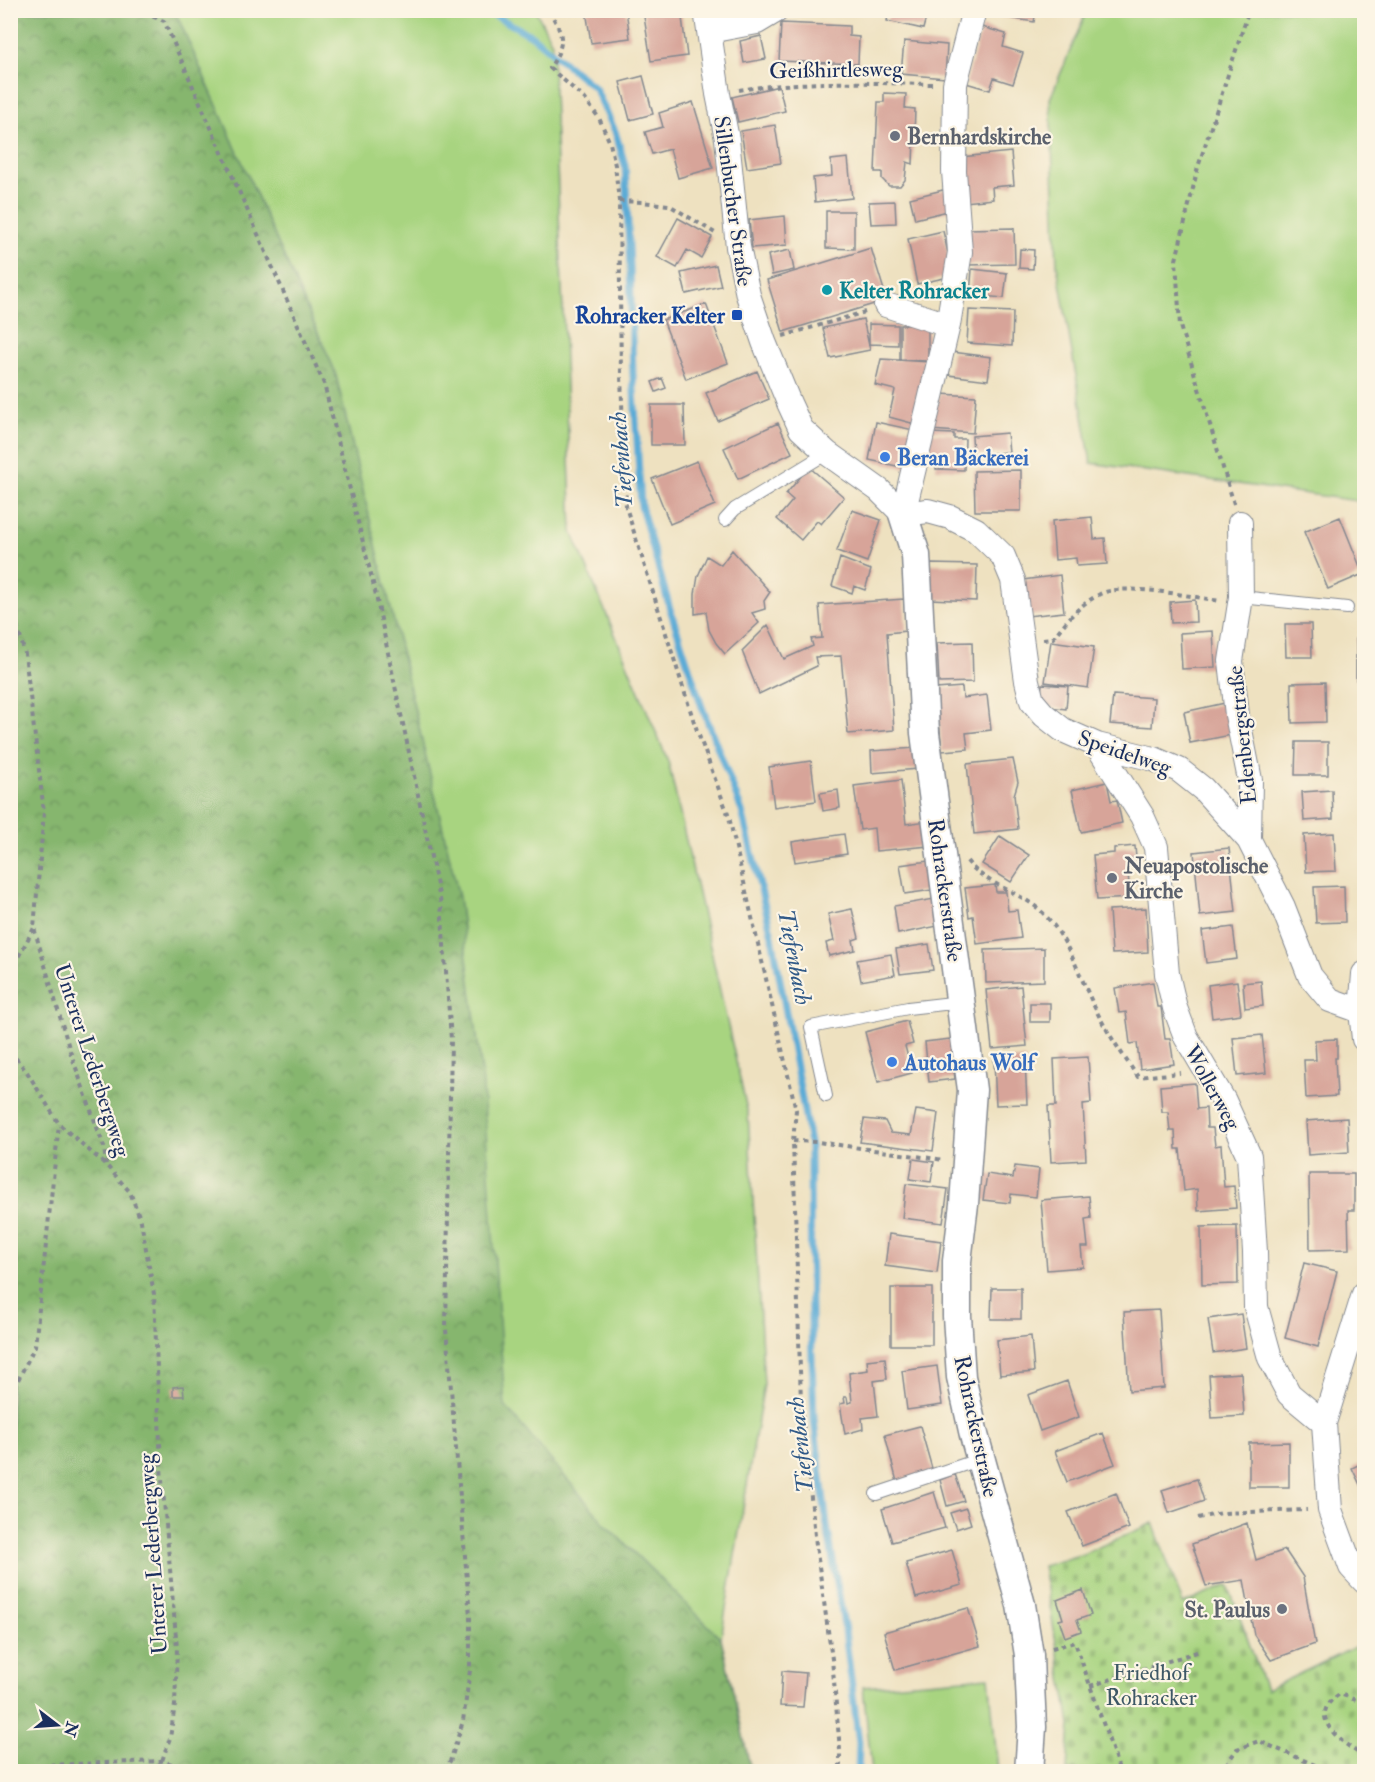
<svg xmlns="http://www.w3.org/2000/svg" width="1375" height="1782" font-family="'IM FELL Double Pica',serif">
<defs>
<pattern id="forest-crowns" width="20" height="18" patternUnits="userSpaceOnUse" patternTransform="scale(1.5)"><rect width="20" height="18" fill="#86b66e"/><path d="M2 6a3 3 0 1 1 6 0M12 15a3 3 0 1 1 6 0" fill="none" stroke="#6d945e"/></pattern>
<pattern id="cemetery-stones" width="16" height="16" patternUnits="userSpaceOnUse" patternTransform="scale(1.5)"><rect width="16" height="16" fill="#a8d480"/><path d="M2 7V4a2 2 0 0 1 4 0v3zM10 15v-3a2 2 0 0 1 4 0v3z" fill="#90b671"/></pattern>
</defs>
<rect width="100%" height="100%" fill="#fcf5e5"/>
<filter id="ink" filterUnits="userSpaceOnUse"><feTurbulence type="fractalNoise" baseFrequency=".0167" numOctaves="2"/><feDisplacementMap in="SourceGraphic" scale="12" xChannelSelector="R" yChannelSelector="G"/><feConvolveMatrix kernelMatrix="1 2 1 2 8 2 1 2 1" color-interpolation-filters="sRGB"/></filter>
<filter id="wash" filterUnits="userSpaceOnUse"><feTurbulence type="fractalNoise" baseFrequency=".008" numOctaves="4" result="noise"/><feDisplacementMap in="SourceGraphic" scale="24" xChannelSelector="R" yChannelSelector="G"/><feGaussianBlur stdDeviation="1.35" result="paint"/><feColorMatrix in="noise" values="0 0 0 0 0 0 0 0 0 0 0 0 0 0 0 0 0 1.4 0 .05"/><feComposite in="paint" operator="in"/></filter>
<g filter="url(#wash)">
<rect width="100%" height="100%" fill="#eee1c0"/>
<path fill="url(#forest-crowns)" stroke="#507266" stroke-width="1.5" d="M11 11H175L335 371 459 897 482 1073 605 1524 721 1638 751 1771 11 1772Z"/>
<path fill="url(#cemetery-stones)" stroke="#62826f" stroke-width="1.5" d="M1153 1523 1183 1604 1228 1585 1266 1690 1361 1644 1364 1645V1771H1067L1070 1724 1043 1566 1083 1554Z"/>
<path fill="#a8d480" stroke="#62826f" stroke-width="1.5" d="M1087 10 1364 11V502L1091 463 1057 265 1050 99Z
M175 11H536L552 43 572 532 668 761 748 1114 764 1384 721 1638 605 1524 505 1406 482 1073 459 897 335 371Z
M989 1677 998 1771H872L863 1687Z"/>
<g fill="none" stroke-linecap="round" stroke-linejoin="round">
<path stroke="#5babd6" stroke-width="7" d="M485 10 532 36 595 88 615 131 625 165 630 266 633 374 641 506 670 609 702 707 742 811 772 936 810 1143 811 1325 814 1420 827 1525 845 1631 859 1743 858 1772"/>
</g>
<g id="blocks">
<path fill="#d7a499" d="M586 10H626L630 38 591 43Z
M643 10H681L687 56 651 61Z
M889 10H928L923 29 887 21Z
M983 10H1036L1034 22 983 14Z
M781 23 849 26V36L859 37 858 64 779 61Z
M982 27 1006 34 1003 47 1023 53 1013 84 994 78 990 90 966 83Z
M761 36 766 59 744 63 740 41Z
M904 41 947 45 945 78 901 74Z
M643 76 653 114 630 120 620 82Z
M779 86 785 111 738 122 732 97Z
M884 93 906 94 905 108 915 109 913 164 907 162 905 180 900 186H889L882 179V172H875L878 102H884Z
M693 102 713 168 678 178 670 149 652 154 645 132 663 127 659 113Z
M775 125 781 163 747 168 741 131Z
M1011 152 1014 185 992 187 993 199 965 202 961 157Z
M848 158 852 198 815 202 813 178 832 176 831 160Z
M947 189 952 210 915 219 910 198Z
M895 201 896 223 871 224 869 202Z
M826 211H854V249L826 248Z
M785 216 787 245 752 248 749 220Z
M678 218 712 237 701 258 687 250 677 268 657 257Z
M1014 228 1015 264 967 265 966 229Z
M943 231 953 276 917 284 908 239Z
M871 248 887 300 783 332 767 280Z
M1020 249 1034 250 1033 269 1019 268Z
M790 250 794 270 772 275 768 255Z
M716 265 721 286 686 294 681 273Z
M972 269 1007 273 1004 298 970 295Z
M706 304 728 363 686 379 663 320Z
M969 310 1013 312 1012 346 967 343Z
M863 319 870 350 830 358 823 328Z
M869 324 898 325V345L869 344Z
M900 325H928V361L900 360Z
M952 352 991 357 988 380 949 375Z
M881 359 930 362 915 424 889 417 895 390 875 385Z
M757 371 769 399 718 421 706 393Z
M662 378 666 388 656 392 652 382Z
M940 394 976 396 973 433 930 430Z
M651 405H684L685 445H651Z
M876 422 914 430 906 468 869 460Z
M778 423 792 453 738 479 724 448Z
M930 433 954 434V439H965L964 470 936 469 937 458H929Z
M1007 433 1009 452 973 455 972 436Z
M697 461 715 505 670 524 652 479Z
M809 467 844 497 821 524 817 521 801 540 777 519 793 500 786 494Z
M1021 470V511H975L974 471Z
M852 510 881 520 867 562 837 551Z
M1092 517 1094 539 1105 538 1107 564 1077 566 1076 558 1055 560 1052 521Z
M1340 517 1363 574 1328 589 1304 532Z
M732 550 770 592 764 601 765 609 752 613 759 623 725 654 716 643 709 630 706 612 695 614V594L698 576 707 556 721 565Z
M840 558 871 570 865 590 854 586 852 593 832 586Z
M930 564 977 565 976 601 929 599Z
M1060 575 1064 612 1027 616 1023 580Z
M904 599 906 631 887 633 894 730 848 734 841 656 815 657 817 666 759 694 742 651 768 625 784 659 813 646 811 639 822 638 819 605Z
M1195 600 1196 622 1171 623 1170 602Z
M1285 624H1311L1312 657H1286Z
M1213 631 1215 667 1182 669 1180 633Z
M1356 639H1364V680H1356Z
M1051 641 1094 647 1088 688 1045 682Z
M972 642 973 682 939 683 937 643Z
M1325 682 1326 722 1292 723 1291 683Z
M1042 684 1068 686 1066 709 1040 706Z
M962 687 963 698 987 695 991 730 966 733 968 749 942 751 936 689Z
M1113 695 1154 698 1152 727 1110 724Z
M1225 703 1231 735 1190 743 1184 712Z
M1296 742H1328V775H1295Z
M917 748 918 769 872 773 871 751Z
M1013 759 1018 782 1014 795 1018 829 974 834 967 764Z
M811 761 816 801 774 807 769 767Z
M901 780 906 824 927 821 929 846 876 851 874 828 860 830 854 786Z
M1107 782 1111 801 1117 800 1122 823 1081 832 1072 790Z
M838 790 840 808 823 811 820 793Z
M1332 790 1333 819 1304 821 1302 792Z
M1334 833 1336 871 1306 872 1304 835Z
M844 834 847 854 795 862 792 842Z
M1000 836 1029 855 1011 882 982 864Z
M1135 846 1136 858 1127 859 1130 898 1097 900 1093 855 1114 853V848Z
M1229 848 1236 912 1200 916 1194 852Z
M928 861 932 890 905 894 900 865Z
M995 885 996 892H1006L1008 911 1017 910 1021 938 977 944 973 916 969 917 965 888Z
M1344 886 1345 922 1316 923 1314 887Z
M934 899 938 926 898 934 894 906Z
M1146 908 1148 952 1112 954 1109 910Z
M852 909 859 938 853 940 855 950 829 956 826 943 834 941 828 914Z
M1233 927 1237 959 1206 963 1202 931Z
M929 944 933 970 900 974 896 949Z
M1044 948V981L986 983 985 950Z
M891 954 895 975 861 981 857 960Z
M1237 981 1241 1014 1212 1018 1208 985Z
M1261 981 1263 1006 1245 1008 1243 983Z
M1153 982 1157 1007H1161L1165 1039H1170L1174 1064 1140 1069 1137 1043 1130 1044 1126 1012 1119 1013 1115 988Z
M1021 986 1027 1046 992 1049 986 990Z
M1030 1003H1050V1022H1030Z
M907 1021 913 1044 905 1046 912 1073 878 1082 865 1032Z
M1262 1035 1266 1073 1237 1076 1233 1038Z
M950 1039 955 1079 929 1082 925 1042Z
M1337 1039V1058H1335L1337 1096 1306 1098 1304 1060H1316L1315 1040Z
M1088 1057 1091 1103 1083 1104 1086 1160 1051 1162 1048 1106H1056L1054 1059Z
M1025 1059 1027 1104 996 1105 994 1060Z
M1195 1083 1197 1109 1206 1108 1207 1128H1213L1215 1146 1221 1145 1224 1187 1234 1186 1236 1208 1198 1211 1197 1189 1184 1191 1180 1149H1176L1175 1131H1170L1168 1112H1162L1160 1086Z
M916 1110 938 1113 933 1151 860 1142 864 1119 885 1121 891 1133 911 1135Z
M1347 1118 1349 1152 1308 1155 1306 1121Z
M913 1159 934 1162 931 1182 910 1179Z
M1015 1166 1039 1169 1036 1197 1011 1194 1010 1203 983 1200 987 1174 1013 1178Z
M1309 1174H1354V1210H1348L1349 1249 1310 1250Z
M906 1184 948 1189 943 1223 902 1218Z
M1089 1196 1091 1218 1085 1219 1088 1247H1081L1083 1267 1047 1270 1041 1200Z
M1237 1226 1238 1284 1202 1285 1201 1227Z
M889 1234 941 1241 937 1273 885 1266Z
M1304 1263 1337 1271 1318 1347 1285 1338Z
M891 1288H932V1345H891Z
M992 1288H1021V1319H991Z
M1159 1310 1164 1388 1129 1391 1124 1312Z
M1241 1314 1246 1348 1213 1353 1208 1319Z
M1031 1336 1034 1372 1000 1375 997 1340Z
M885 1358 887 1379 874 1381 878 1416 862 1418 863 1429 845 1434 840 1404 845 1403 844 1397H847L848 1403 852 1402 849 1373 868 1370 867 1360Z
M937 1366 942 1405 907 1410 902 1371Z
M1241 1373 1244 1416 1212 1418 1209 1375Z
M1067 1381 1079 1417 1040 1431 1028 1395Z
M183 1386 184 1396H173V1387Z
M920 1426 933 1472 897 1482 885 1435Z
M1103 1433 1115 1464 1067 1482 1055 1451Z
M1289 1442V1487H1249V1443Z
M1364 1462V1493L1352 1468Z
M955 1474 964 1501 947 1506 940 1480Z
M1197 1479 1204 1501 1169 1513 1162 1490Z
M934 1492 945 1528 892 1542 882 1509Z
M1116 1493 1129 1528 1082 1546 1068 1512Z
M966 1508 971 1524 956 1529 950 1513Z
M1247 1523 1256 1560 1285 1550 1303 1577 1315 1644 1271 1660 1254 1635 1244 1580 1206 1586 1192 1544Z
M952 1550 962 1585 916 1598 906 1563Z
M1083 1590 1091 1615 1077 1620 1081 1631 1065 1637 1059 1620 1063 1619 1057 1600Z
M968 1608 980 1646 895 1670 884 1632Z
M782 1671 806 1673 803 1707 780 1706Z"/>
</g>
</g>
<g filter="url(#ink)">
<use href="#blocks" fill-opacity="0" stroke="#84888f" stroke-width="1.5"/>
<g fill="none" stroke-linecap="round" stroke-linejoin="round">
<g stroke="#84888f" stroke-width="14">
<path id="service" d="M725 520 735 509 827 453
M1241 597 1347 608
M826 1096 811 1027 908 1008 961 1002
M876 1494 981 1459"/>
</g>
<g stroke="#84888f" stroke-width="26">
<path id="minor" d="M706 10 718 94 727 139 738 247 748 295 764 342 789 403 801 429 827 453 879 490 903 514
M709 31 757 22 777 10
M886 305 948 325
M903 514 928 511 950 517 976 530 1003 556 1013 580 1027 681 1032 701 1044 715 1063 730 1097 745 1154 759 1179 770 1203 789 1249 840 1283 907 1310 976 1330 1000 1361 1011
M903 514 948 325 960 252 954 171 955 84 974 10
M1240 523 1241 597 1231 661 1237 715 1250 780 1249 840
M1097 745 1142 816 1156 847 1167 974 1175 1008 1186 1037 1224 1101 1249 1156 1255 1252 1256 1307 1270 1358 1289 1394 1324 1423
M1364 974 1361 1011 1364 1039
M1364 1294 1324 1423 1330 1510 1351 1567 1364 1581"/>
</g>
<g stroke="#84888f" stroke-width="31">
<path id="tertiary" d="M903 514 916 555 925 733 972 1090 964 1204 957 1261V1316L961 1377 974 1435 1021 1605 1029 1655 1030 1684 1032 1727 1029 1772"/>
</g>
<path stroke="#84888f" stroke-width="4" stroke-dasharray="4.5 4.5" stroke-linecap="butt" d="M136 10 164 21 324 384 375 591 441 904 451 1039 446 1329 470 1616V1670L463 1721 451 1759 444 1772
M549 10C564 37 566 41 550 68L585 99 599 118 610 143 615 165 619 201 621 376 626 507 694 722 729 817 796 1110 793 1141 801 1403 816 1545 832 1659 840 1750V1772
M739 90C803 80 868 83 932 84
M619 201 642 202 669 205 715 233
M783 336 865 312
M1234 504 1180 326 1176 260 1198 167 1249 10
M10 600 25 654 44 812 34 928 70 1051 104 1147 106 1164
M1043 639 1053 638C1066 621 1080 604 1100 594 1124 582 1193 597 1220 601
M967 861C986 886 1021 891 1043 913 1068 938 1079 975 1094 1006 1106 1031 1122 1054 1138 1077L1180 1073
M10 972 34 928
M10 1051 27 1072 59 1124 106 1165 130 1192 141 1221 154 1294 161 1468 177 1648 175 1705 170 1738 162 1761 153 1772
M793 1141 818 1142 944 1160
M10 1396 35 1346 59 1124
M1198 1518 1222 1513 1307 1510
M1052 1648 1075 1642 1120 1772
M1090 1686 1200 1651
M1364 1703 1340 1694C1303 1716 1343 1744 1364 1756
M25 1772 43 1765 162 1761 198 1772
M1221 1772 1237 1749 1259 1741 1331 1772"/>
<use href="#service" stroke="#fff" stroke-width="12"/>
<use href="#minor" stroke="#fff" stroke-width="24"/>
<use href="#tertiary" stroke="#fff" stroke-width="28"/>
</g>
</g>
<g fill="#6b7280" stroke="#fcf5e5" stroke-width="2">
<circle cx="895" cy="136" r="6"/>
<circle cx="1112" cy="878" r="6"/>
<circle cx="1282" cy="1609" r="6"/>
</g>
<circle fill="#0f9aa8" stroke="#fcf5e5" stroke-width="2" cx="827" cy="290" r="6"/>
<rect fill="#1a4fb4" stroke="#fcf5e5" stroke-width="2" x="731" y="309" width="12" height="12" rx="3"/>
<g fill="#3f7fe0" stroke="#fcf5e5" stroke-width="2">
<circle cx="885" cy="457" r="6"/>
<circle cx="892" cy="1062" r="6"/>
</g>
<g text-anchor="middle" stroke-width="4.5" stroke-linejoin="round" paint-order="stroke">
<g font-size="22" fill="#1b2f5e" stroke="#fcf5e5">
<text transform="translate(836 69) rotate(-1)" y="8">Geißhirtlesweg</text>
<text transform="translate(734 201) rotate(82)" y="8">Sillenbucher Straße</text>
<text transform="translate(1241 735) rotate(-96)" y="8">Edenbergstraße</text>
<text transform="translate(1125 752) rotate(19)" y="8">Speidelweg</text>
<text transform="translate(946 890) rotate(82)" y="8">Rohrackerstraße</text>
<text transform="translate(93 1060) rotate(72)" y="8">Unterer Lederbergweg</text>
<text transform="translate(1213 1087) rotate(61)" y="8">Wollerweg</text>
<text transform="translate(977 1426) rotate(78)" y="8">Rohrackerstraße</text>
<text transform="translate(152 1554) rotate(-94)" y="8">Unterer Lederbergweg</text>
</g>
<g font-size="22" font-weight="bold" fill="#5b616d" stroke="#fcf5e5" text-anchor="start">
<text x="907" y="144">Bernhardskirche</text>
<text x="1124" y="873">Neuapostolische<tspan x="1124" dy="25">Kirche</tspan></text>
<text x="1270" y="1617" text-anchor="end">St. Paulus</text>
</g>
<g font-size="22" font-weight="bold" fill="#0d838f" stroke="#fcf5e5" text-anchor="start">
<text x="839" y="298">Kelter Rohracker</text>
</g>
<g font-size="22" font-weight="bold" fill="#164399" stroke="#fcf5e5" text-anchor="end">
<text x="725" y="323">Rohracker Kelter</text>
</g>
<g font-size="22" font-weight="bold" fill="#366cbe" stroke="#fcf5e5" text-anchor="start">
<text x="897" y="465">Beran Bäckerei</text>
<text x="904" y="1070">Autohaus Wolf</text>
</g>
<g font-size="22" fill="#3e5866" stroke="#fcf5e5">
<text x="1151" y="1680">Friedhof<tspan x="1151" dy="25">Rohracker</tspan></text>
</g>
<g font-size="24" font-style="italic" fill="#315a88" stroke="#fcf5e5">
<text transform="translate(621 460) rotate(-94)" y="8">Tiefenbach</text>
<text transform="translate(795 957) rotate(79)" y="8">Tiefenbach</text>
<text transform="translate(800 1445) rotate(-96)" y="8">Tiefenbach</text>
</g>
</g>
<rect width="1375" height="1782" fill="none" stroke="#fcf5e5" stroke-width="36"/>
<g transform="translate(57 1725) rotate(107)" stroke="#fcf5e5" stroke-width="4.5" paint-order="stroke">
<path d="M0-4.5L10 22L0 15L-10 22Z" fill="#1b2f5e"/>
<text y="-9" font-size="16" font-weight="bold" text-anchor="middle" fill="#1b2f5e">N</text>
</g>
</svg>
